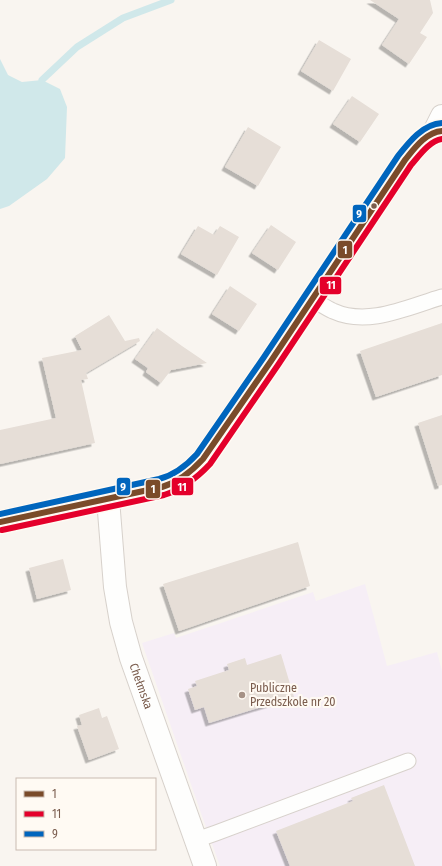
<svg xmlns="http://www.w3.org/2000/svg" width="442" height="866" font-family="'Fira Sans Condensed',sans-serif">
<defs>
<filter id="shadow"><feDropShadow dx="-3.5" dy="3.5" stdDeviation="0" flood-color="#0004"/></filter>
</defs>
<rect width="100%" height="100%" fill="#f9f5f0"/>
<path fill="#f6eef6" d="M365 584 387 666 437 652 442 671V866H220L202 816 142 643 174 633 176 638 313 592 316 601Z"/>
<path fill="#d0e8ea" d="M0 59 8 75 22 82 42 80 60 89 67 107 65 158 47 179 9 206 0 209Z"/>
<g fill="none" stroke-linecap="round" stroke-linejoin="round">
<path stroke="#d0e8ea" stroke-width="7" d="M42 80 77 47 123 18 171 0"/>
</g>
<path fill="#e6ded7" filter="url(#shadow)" d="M370 0H430L433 13 420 33 427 37 409 64 382 45 399 19Z
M319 40 351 59 333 91 301 71Z
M352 96 379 114 360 142 333 124Z
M248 127 281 147 258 186 225 167Z
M271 225 296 242 278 270 252 253Z
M198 226 214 235 220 226 239 237 217 275 181 254Z
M230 286 257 304 239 331 212 314Z
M109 315 125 341 139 338 140 341 86 373 88 379 81 380 95 443 0 464V430L56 418 42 358 82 350 75 336Z
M442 323V375L376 397 360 351Z
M157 328 182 346 207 363 171 370 161 383 146 372 148 368 135 359Z
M442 415V485L438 486 418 423Z
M298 542 310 586 179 631 163 584Z
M63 559 71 590 37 599 29 568Z
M281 654 294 697 209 723 204 707 195 710 188 689 197 686 195 681 229 670 227 664 245 658 247 665Z
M99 708 102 718 107 716 119 749 89 760 77 726 82 725 79 715Z
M384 785 415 866H290L276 831 353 801 351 798Z"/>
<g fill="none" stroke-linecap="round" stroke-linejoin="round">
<g stroke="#d7d1cb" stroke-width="17">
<path id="lane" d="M312 299C319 303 326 308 333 311 368 327 408 307 442 297
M196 840 216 833 408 761"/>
</g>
<g stroke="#d7d1cb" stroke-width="24">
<g id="street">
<path id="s1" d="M108 499 115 587 121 622 131 658 205 866"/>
<path d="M0 522 152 489C158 488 165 486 171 484 184 479 194 469 203 459L271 361 405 160 414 149 424 139 434 132 442 116"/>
</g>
</g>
<use href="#lane" stroke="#fefefd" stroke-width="15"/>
<use href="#street" stroke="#fefefd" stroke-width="22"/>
<g stroke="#fffaf3" stroke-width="9">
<path id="bus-1" d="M0 522 162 487C179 482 191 472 203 459L271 361 405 160C414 149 426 132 442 131"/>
</g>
<g stroke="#fffaf3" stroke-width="9">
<path id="bus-2" d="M2 530 164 495C183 489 197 478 210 464L278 365 411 165C419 156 429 141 442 139"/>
</g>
<g stroke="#fffaf3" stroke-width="9">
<path id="bus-3" d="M0 514 159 479C175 475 186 466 197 454L264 357 398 156C409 142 423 124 442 123"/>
</g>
<use href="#bus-1" stroke="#7a4b2a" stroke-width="6"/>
<use href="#bus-2" stroke="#e4002b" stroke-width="6"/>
<use href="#bus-3" stroke="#0065bd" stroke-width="6"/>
</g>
<circle fill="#7a5c4d" stroke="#fffaf3" stroke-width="1.5" cx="374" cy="206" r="3.5"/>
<circle fill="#a69286" stroke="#fffaf3" stroke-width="1.5" cx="242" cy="695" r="4"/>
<g text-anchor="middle" stroke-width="4" stroke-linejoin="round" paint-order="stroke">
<g font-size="12" fill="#7a5c4d" stroke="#fffaf3">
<text dy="4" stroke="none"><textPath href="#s1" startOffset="191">Chełmska</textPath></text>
</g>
<g font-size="12" fill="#7a5c4d" stroke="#fffaf3" text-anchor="start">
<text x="250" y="692">Publiczne<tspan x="250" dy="14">Przedszkole nr 20</tspan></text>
</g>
</g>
<g stroke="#fffaf3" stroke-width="1.5">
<rect x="352" y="204" width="15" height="19" rx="4" fill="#0065bd"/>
<rect x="337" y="240" width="16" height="19" rx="4" fill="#7a4b2a"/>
<rect x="319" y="276" width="23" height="19" rx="4" fill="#e4002b"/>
<rect x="116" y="477" width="15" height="19" rx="4" fill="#0065bd"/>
<rect x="171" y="477" width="23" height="19" rx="4" fill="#e4002b"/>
<rect x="145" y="479" width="16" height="20" rx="4" fill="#7a4b2a"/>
</g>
<g font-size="11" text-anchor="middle" font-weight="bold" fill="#fff">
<text x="359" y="218">9</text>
<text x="345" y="254">1</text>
<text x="331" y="289">11</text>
<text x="123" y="491">9</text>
<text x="182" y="491">11</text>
<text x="153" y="493">1</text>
</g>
<rect x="16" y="778" width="140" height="72" fill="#fffaf3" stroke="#cabbb1"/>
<rect x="24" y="791" width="20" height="6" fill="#7a4b2a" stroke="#cabbb1"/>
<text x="52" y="798" font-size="12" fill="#7a5c4d">1</text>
<rect x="24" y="811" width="20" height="6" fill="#e4002b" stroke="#cabbb1"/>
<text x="52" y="818" font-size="12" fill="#7a5c4d">11</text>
<rect x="24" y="831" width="20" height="6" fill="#0065bd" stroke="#cabbb1"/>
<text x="52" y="838" font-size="12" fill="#7a5c4d">9</text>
</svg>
